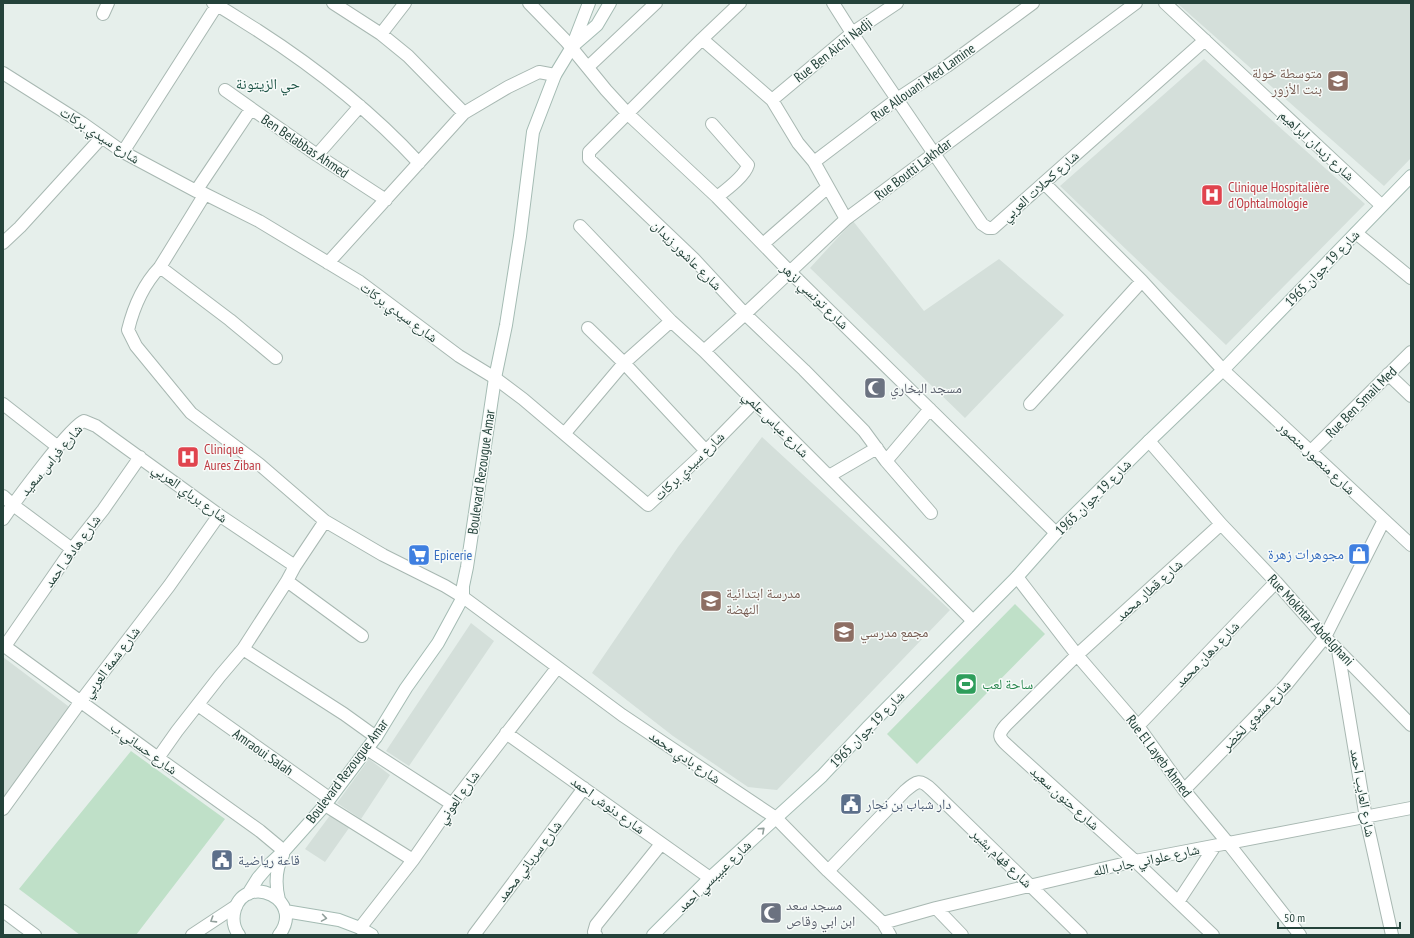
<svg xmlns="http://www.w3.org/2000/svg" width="1414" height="938" font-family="'PT Sans Narrow','Noto Naskh Arabic',sans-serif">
<rect width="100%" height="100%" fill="#e6efeb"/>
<path fill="#d4dfda" d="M1177 3H1411V158L1384 186Z
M1204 59 1365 204 1226 345 1060 186Z
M853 221 924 311 999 259 1064 315 965 418 810 268Z
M762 437 950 610 777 790 748 787 673 736 592 673 678 547Z
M471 623 494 641 409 766 386 751Z
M3 657 72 709 3 804Z
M369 759 390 775 361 819 337 803Z
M331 814 349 828 325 862 305 849Z"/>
<path fill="#bfe0c8" d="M1015 604 1045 634 917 764 887 734Z
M131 751 225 819 136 935H80L19 889Z"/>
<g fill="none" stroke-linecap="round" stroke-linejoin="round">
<g stroke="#a8b8b2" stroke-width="14">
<path id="street" d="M213 3C228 11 242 21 257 30 316 68 372 112 419 163
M333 3 381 34 408 56 464 113
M529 3 566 41 606 90 628 114 717 197 790 272 1056 533
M740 3 702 39 589 152V159L693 258 745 314 804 370 864 431 886 461 931 513
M833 3 852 33 982 224 988 228H993L1205 40
M1165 3 1381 205
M103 14 108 3
M381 34 405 3
M702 39 772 100 798 143 814 162 846 219
M588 67 656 3
M3 73 82 123 123 152 196 191 205 194 259 221 360 282 459 356 495 378 523 399 648 505 706 451 754 402
M225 90 317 155 386 200
M772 100 852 33 897 3
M712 124 748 165C745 176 726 190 717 197
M123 152 217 5
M317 155 360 106
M814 162 897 99 947 66 1033 3
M1044 183 1142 281 1223 370 1411 545
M196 191 251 109
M205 194 160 267C143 285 134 305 128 330L136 346 191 413 259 464 325 521 383 555 445 586 463 597 622 715 776 818 828 871 883 923 890 935
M580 226 671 321 704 351 973 621
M1356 233 1411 278
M3 243 20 227 102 137
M763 244 828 187
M328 263 464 113 508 87 539 72 555 75
M160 267 230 320 276 358
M588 328 624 363 706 451
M704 351 745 314 846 219 1136 3
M1388 374 1411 396
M3 404 58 447
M1030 404 1142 281
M565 433 624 363 671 321
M1149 441 1221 524 1276 582 1321 633 1411 725
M1310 452 1411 352
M886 461 930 409
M829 476 877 448
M3 496 13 505 72 549
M3 519C14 503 71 425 84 421L96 426 219 515 295 566
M1017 577 1077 655 1138 726 1184 790 1228 843 1300 935
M287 581 362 636
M3 645 158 758 260 831 284 851
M5 646 72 549 103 510 140 457
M243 649 344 714 376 737
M1338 650 1366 818 1392 935
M198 705 329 798
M1138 726 1276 582
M506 733 710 878
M367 749 452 804
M158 758 177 731 220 676 243 649 287 581 295 566 325 521
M1184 790 1286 685 1325 637 1384 520
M325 805 413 860
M3 809 81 701 169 586 219 515
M828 871 905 791C917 781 920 778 932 790L1081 935
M1178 902 1215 846
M936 908 962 935
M3 911 35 935
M883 923 936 908 1135 861 1411 808
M360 928 413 860 452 804 557 668
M192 935 236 906
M474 935 584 788
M596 935 594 932 596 925 661 844
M1213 935 1135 861 1008 746C999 738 997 735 1006 725L1077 655 1221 524"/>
</g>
<g stroke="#a4bbb3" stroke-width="14">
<path id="secondary" d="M574 45 597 25 610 3
M248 894 258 878 270 864 284 851 325 805 376 737 406 688 438 643 463 597V586L467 567 495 378 506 325 520 236 533 132 555 75 572 47 589 3
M279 900C275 884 275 870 283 855
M285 911 339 920 360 928 372 935
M239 935C233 927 232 919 235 909 247 872 306 900 279 935
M653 935 710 878 822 776 867 728 1017 577 1056 533 1149 441 1223 370 1411 176"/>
</g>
<use href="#street" stroke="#fff" stroke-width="12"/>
<use href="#secondary" stroke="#fff" stroke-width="12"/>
</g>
<defs><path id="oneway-chevron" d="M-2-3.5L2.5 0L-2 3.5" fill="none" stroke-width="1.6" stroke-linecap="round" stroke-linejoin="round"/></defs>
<g stroke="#92a09c">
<use href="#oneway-chevron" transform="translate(762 830) rotate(-42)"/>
<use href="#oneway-chevron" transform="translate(324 918) rotate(9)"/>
<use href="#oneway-chevron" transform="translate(213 920) rotate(148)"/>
</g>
<defs>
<g id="school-square" transform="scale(1.15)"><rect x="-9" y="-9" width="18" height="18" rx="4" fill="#8d6e63" stroke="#f7fbf9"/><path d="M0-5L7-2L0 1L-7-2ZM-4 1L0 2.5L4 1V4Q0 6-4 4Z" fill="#fff"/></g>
<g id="hospital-square" transform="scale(1.15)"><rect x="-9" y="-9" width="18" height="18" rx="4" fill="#e0444e" stroke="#f7fbf9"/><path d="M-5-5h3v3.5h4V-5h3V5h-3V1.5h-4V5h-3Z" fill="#fff"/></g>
<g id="mosque-square" transform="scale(1.15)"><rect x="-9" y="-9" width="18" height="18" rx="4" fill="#6b7280" stroke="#f7fbf9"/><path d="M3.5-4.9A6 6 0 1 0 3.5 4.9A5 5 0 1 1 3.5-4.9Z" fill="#fff"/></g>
<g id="shop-square" transform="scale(1.15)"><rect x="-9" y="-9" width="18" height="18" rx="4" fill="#3f7fe0" stroke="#f7fbf9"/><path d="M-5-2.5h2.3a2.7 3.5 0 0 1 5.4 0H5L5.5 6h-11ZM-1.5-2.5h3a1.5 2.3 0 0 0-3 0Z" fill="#fff"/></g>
<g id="supermarket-square" transform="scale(1.15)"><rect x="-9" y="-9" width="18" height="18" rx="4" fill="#3f7fe0" stroke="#f7fbf9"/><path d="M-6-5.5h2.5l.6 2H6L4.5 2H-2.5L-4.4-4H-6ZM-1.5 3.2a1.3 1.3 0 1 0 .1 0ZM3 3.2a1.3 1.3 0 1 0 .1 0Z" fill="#fff"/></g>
<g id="stadium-square" transform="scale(1.15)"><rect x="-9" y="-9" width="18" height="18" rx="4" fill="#2e9e5b" stroke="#f7fbf9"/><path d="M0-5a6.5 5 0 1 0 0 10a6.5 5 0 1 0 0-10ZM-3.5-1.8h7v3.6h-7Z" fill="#fff"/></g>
<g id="civic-square" transform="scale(1.15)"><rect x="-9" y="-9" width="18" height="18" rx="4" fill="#5c6f8a" stroke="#f7fbf9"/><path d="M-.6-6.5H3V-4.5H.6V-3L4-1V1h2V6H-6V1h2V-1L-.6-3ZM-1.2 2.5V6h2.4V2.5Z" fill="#fff"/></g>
</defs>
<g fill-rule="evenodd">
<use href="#school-square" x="1338" y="81"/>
<use href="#hospital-square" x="1212" y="195"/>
<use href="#mosque-square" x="875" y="388"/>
<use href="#hospital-square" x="188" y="457"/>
<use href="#shop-square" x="1359" y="554"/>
<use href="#supermarket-square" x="419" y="555"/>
<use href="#school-square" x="711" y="601"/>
<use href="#school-square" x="844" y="632"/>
<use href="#stadium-square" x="966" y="684"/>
<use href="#civic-square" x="851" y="804"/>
<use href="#civic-square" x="222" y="860"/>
<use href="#mosque-square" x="771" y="913"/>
</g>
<g text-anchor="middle" stroke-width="3" stroke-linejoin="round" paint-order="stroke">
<g font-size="14" fill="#24423a" stroke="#f7fbf9">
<text transform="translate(833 50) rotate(-38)" y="5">Rue Ben Aichi Nadji</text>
<text transform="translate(923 82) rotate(-35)" y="5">Rue Allouani Med Lamine</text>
<text transform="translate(100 135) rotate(33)" y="5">شارع سيدي بركات</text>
<text transform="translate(1317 145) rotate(43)" y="5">شارع زيدان ابراهيم</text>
<text transform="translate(305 146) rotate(34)" y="5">Ben Belabbas Ahmed</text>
<text transform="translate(913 169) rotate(-37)" y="5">Rue Boutti Lakhdar</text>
<text transform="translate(1040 186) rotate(-42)" y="5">شارع كحلات العربي</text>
<text transform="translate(687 255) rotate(45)" y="5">شارع عاشور زيدان</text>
<text transform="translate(1322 268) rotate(-46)" y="5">شارع 19 جوان 1965</text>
<text transform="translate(815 296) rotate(44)" y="5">شارع تونسي لزهر</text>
<text transform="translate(399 312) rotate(36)" y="5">شارع سيدي بركات</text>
<text transform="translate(1361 402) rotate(-45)" y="5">Rue Ben Smail Med</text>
<text transform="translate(776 424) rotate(45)" y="5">شارع عباس علمي</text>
<text transform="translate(1317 458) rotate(43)" y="5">شارع منصور منصور</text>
<text transform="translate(51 460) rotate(-50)" y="5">شارع فراس سعيد</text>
<text transform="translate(689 466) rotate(-44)" y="5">شارع سيدي بركات</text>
<text transform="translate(481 472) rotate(-82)" y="5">Boulevard Rezougue Amar</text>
<text transform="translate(190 493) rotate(36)" y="5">شارع برباي العربي</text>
<text transform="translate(1093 497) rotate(-45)" y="5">شارع 19 جوان 1965</text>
<text transform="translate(72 551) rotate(-54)" y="5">شارع هادف احمد</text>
<text transform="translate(1149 590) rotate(-42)" y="5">شارع قطار محمد</text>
<text transform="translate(1311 620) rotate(47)" y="5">Rue Mokhtar Abdelghani</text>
<text transform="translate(1207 654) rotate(-46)" y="5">شارع دهان محمد</text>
<text transform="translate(111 662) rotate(-53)" y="5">شارع شمة العربي</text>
<text transform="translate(1256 715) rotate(-46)" y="5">شارع مشوي لخضر</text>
<text transform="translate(867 729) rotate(-46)" y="5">شارع 19 جوان 1965</text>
<text transform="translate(144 748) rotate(36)" y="5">شارع حساني ب</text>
<text transform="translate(263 752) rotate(35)" y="5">Amraoui Salah</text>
<text transform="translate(1159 756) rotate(53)" y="5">Rue El Layeb Ahmed</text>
<text transform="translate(685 757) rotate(34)" y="5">شارع بادي محمد</text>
<text transform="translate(347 771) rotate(-53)" y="5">Boulevard Rezougue Amar</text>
<text transform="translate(1363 793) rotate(80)" y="5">شارع العايب احمد</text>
<text transform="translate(458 797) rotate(-54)" y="5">شارع العوني</text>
<text transform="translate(1065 798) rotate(42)" y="5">شارع حنون سعيد</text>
<text transform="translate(608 805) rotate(36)" y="5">شارع دنوش احمد</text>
<text transform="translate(1002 858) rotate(44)" y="5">شارع فهام بشير</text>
<text transform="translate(1146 860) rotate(-12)" y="5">شارع علواني جاب الله</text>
<text transform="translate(529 861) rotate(-53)" y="5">شارع سرياني محمد</text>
<text transform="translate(714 876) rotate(-44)" y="5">شارع عبيبسي احمد</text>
</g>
<g font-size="14" fill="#785e54" stroke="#f7fbf9" text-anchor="start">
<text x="1322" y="78" text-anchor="end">متوسطة خولة<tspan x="1322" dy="16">بنت الأزور</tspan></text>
<text x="726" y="598">مدرسة ابتدائية<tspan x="726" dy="16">النهضة</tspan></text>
<text x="860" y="637">مجمع مدرسي</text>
</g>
<g font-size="14" fill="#be3a42" stroke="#f7fbf9" text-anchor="start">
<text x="1228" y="192">Clinique Hospitalière<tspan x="1228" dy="16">d'Ophtalmologie</tspan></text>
<text x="204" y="454">Clinique<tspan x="204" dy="16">Aures Ziban</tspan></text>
</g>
<g font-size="14" fill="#5b616d" stroke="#f7fbf9" text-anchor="start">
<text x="890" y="393">مسجد البخاري</text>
<text x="786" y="910">مسجد سعد<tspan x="786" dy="16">ابن ابي وقاص</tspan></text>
</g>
<g font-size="14" fill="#366cbe" stroke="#f7fbf9" text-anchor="end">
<text x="1344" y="559">مجوهرات زهرة</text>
<text x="434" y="560" text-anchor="start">Epicerie</text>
</g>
<g font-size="14" fill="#27864d" stroke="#f7fbf9" text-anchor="start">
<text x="982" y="689">ساحة لعب</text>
</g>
<g font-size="14" fill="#4e5e75" stroke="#f7fbf9" text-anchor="start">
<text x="866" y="809">دار شباب بن نجار</text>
<text x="238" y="865">قاعة رياضية</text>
</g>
<g font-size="15" fill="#1f5548" stroke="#f7fbf9">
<text x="268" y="89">حي الزيتونة</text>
</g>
</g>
<rect width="1414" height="938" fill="none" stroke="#24423a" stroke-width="8"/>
<path d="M1278 922v6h122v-6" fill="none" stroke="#24423a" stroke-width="2"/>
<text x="1284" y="922" font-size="12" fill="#24423a" stroke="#f7fbf9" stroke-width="3" paint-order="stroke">50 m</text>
</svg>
